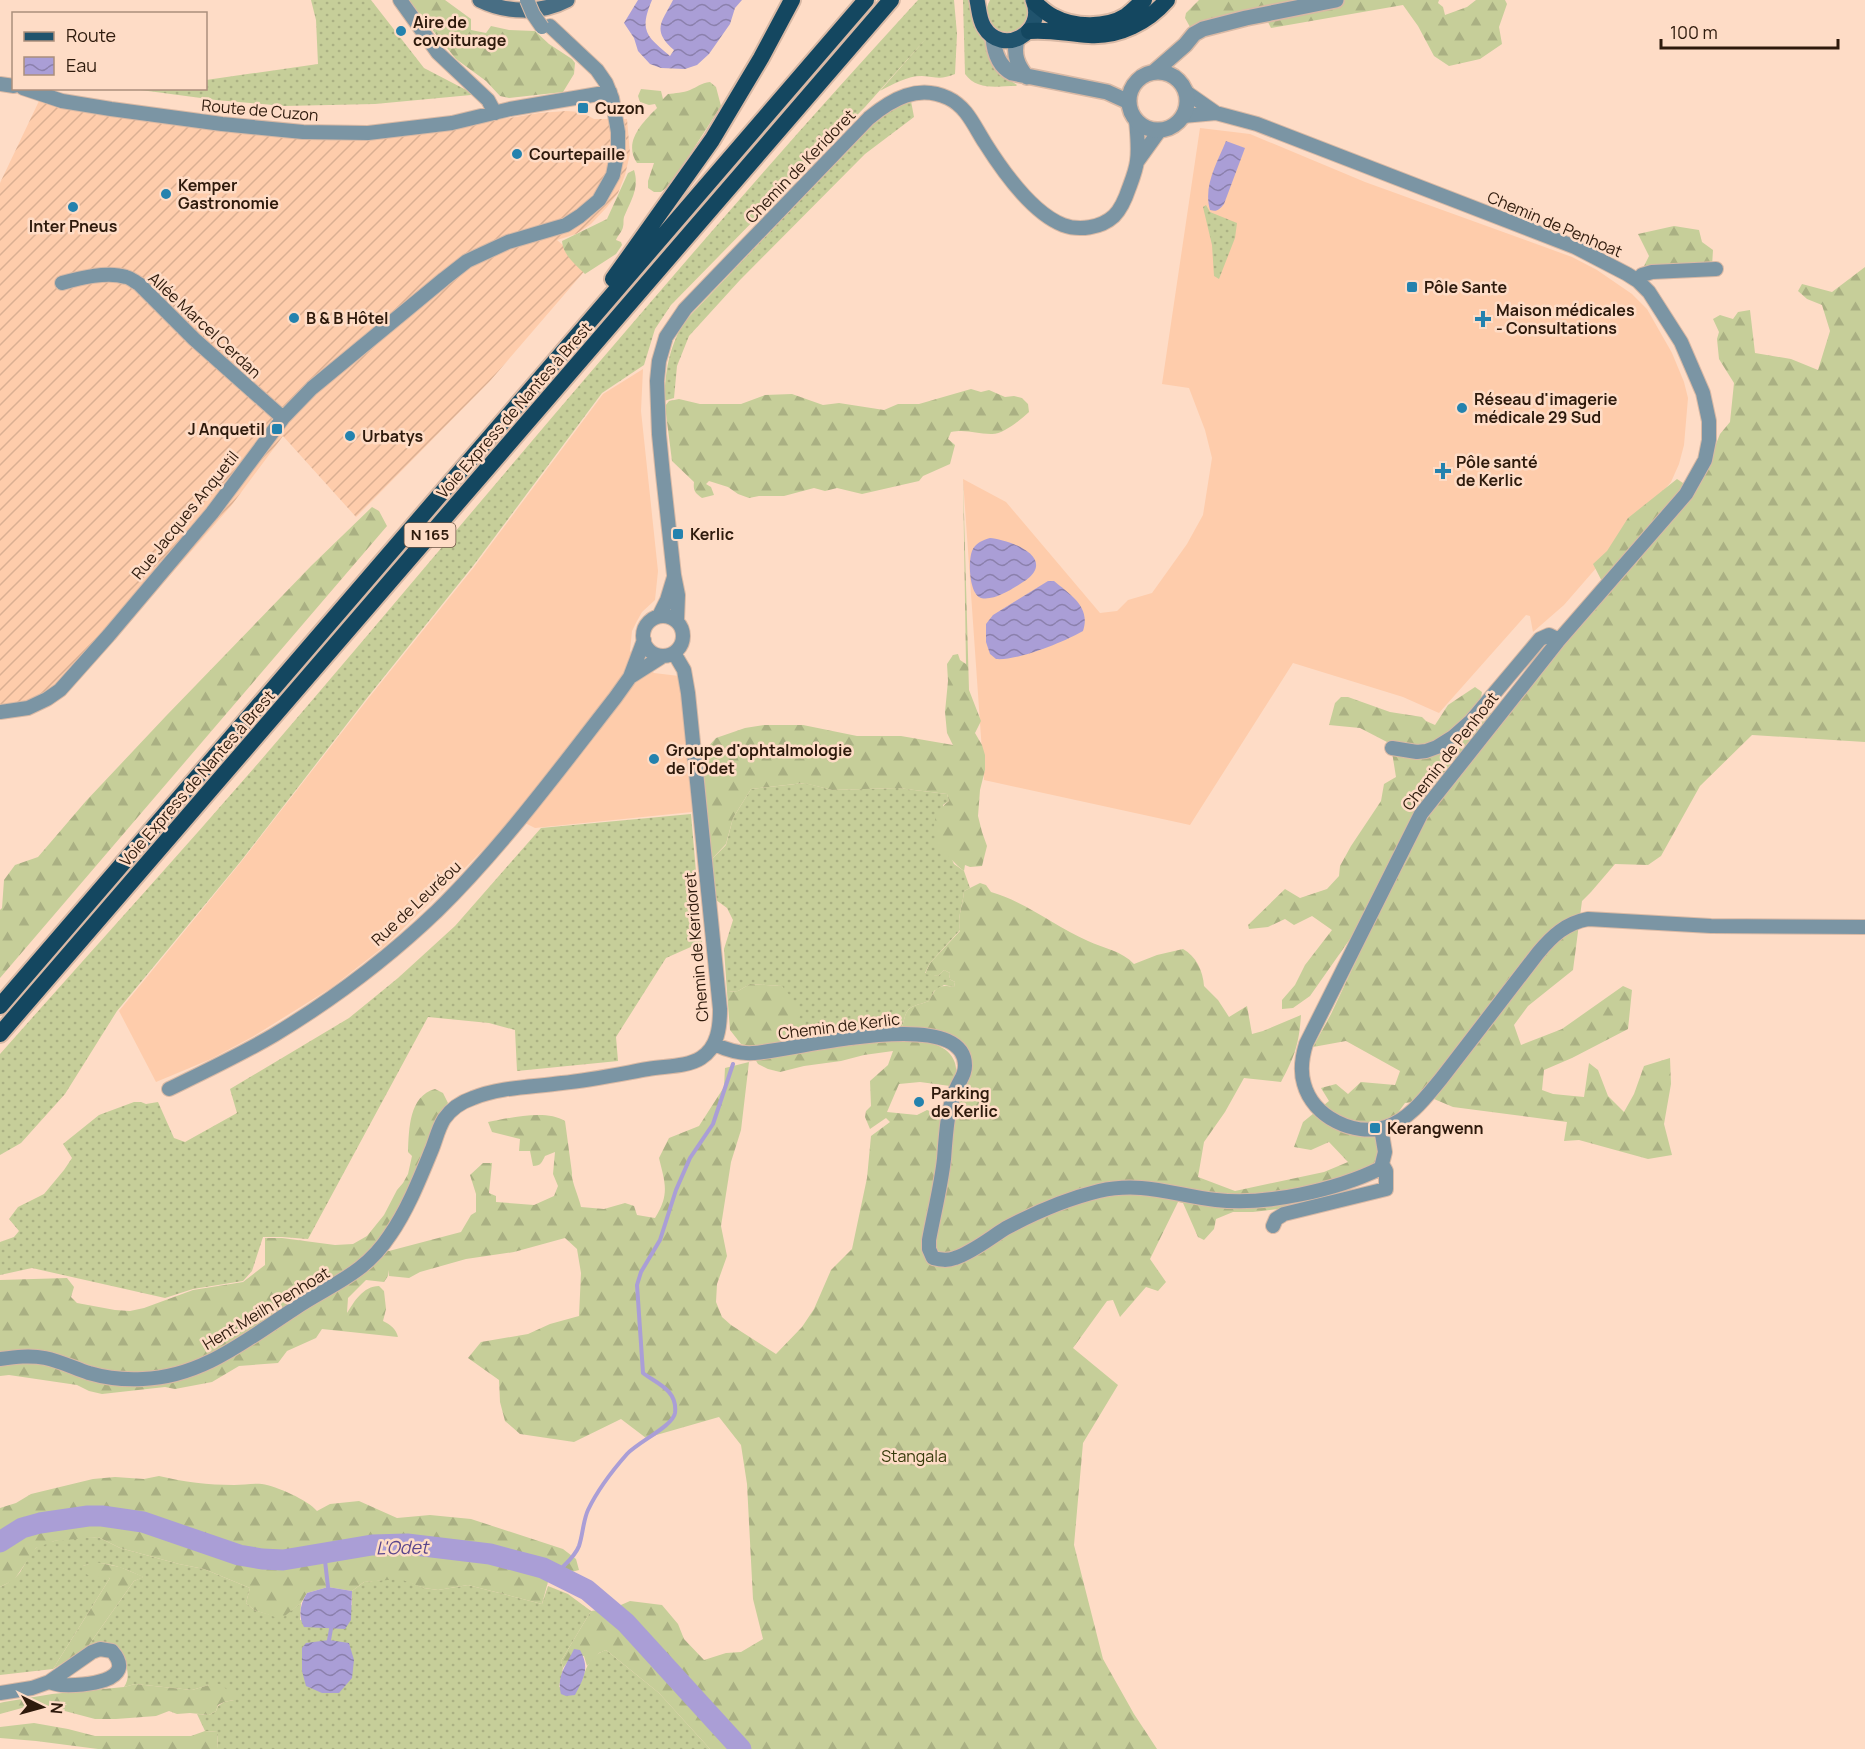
<svg xmlns="http://www.w3.org/2000/svg" width="1865" height="1749" font-family="Manrope,sans-serif">
<defs>
<pattern id="industrial-furrows" width="10" height="10" patternUnits="userSpaceOnUse" patternTransform="scale(1.5)"><rect width="10" height="10" fill="#feccab"/><path d="M-1 1l2-2M0 10L10 0M9 11l2-2" fill="none" stroke="#daaf92"/></pattern>
<pattern id="grass-dots" width="8" height="8" patternUnits="userSpaceOnUse" patternTransform="scale(1.5)"><rect width="8" height="8" fill="#c6ce99"/><path d="M2 2h.1M6 6h.1" fill="none" stroke="#aab083" stroke-width="1.8" stroke-linecap="round"/></pattern>
<pattern id="forest-firs" width="22" height="20" patternUnits="userSpaceOnUse" patternTransform="scale(1.5)"><rect width="22" height="20" fill="#c6ce99"/><path d="M5 1l3.5 6h-7zM16 11l3.5 6h-7z" fill="#aab083"/></pattern>
<pattern id="water-waves" width="16" height="10" patternUnits="userSpaceOnUse" patternTransform="scale(1.5)"><rect width="16" height="10" fill="#aa9ed6"/><path d="M0 5q4-4 8 0t8 0" fill="none" stroke="#8b80ac"/></pattern>
</defs>
<rect width="100%" height="100%" fill="#fedcc6"/>
<path fill="#feccab" d="M1200 128 1250 134 1365 182 1572 257 1597 270 1632 294 1647 309 1672 353 1684 382 1688 398 1684 445 1679 464 1671 482 1564 605 1533 632 1530 616 1526 615 1439 713 1403 697 1293 663 1190 825 984 780 963 479 1006 502 1100 613 1117 611 1128 600 1152 593 1187 544 1203 515 1212 458 1205 430 1189 388 1162 384Z
M643 369 641 411 658 571 655 600 642 612 637 621 632 631 630 651 654 673 679 676 692 812 535 828 515 818 456 877 386 945 331 988 254 1036 211 1059 156 1082 119 1011 241 862 367 700 474 567 603 394Z"/>
<path fill="url(#industrial-furrows)" d="M39 101 107 114 266 134 455 127 539 113 566 111 581 112 594 119H627L630 154 625 175 618 193 607 207 591 224 576 234 557 240 588 267 490 381 356 517 283 436 231 506 65 695 53 704 39 711 22 715 0 717V183Z"/>
<path fill="url(#grass-dots)" d="M311 0H371L424 68 472 93 471 95 375 104 284 106 216 100 133 89 206 88V80L318 64 316 20Z
M918 0H954L957 34 955 74C941 80 936 77 922 76 907 76 893 84 880 91L930 34 865 107 671 305 655 329 644 365 602 393 473 566 367 698 241 861 117 1011 65 1094 21 1143 0 1155V1054C87 956 175 859 261 760 479 506 691 247 918 0Z
M963 0H972V16L976 30 986 43 1002 75 1017 85 1016 86C998 86 977 91 965 74Z
M990 0H1025C1047 42 968 43 990 0Z
M911 101 914 117 865 154 740 280 689 336 677 366 674 398 664 401C666 369 668 352 683 323L876 121 894 108Z
M1206 205 1210 212 1237 223 1235 238 1219 279 1214 276 1212 245 1203 207Z
M805 783 832 790 898 788 947 794 949 801 943 805 950 855 954 864 964 871 970 888 964 891C963 906 957 916 960 930L930 963 925 973 938 976 944 970 950 973 949 979 955 982 954 987 944 985 934 991 929 1001C909 1008 907 1005 902 1028L827 1029 800 1032 796 1026 782 986 750 984 738 991 727 992 724 949 733 920 727 908 716 900 711 860 726 845 733 818 751 789Z
M691 814 702 942 666 958 616 1037 618 1061 517 1071 515 1030 489 1023 428 1017 308 1239 282 1237H263L252 1271 243 1281 193 1289 165 1298 32 1268 0 1275V1242L14 1237 19 1231 9 1219 18 1207 44 1194 64 1170 72 1158 63 1144 99 1115 134 1102H141L146 1104 158 1102 174 1138 185 1142 237 1113 230 1089 349 1018 398 978 455 926 541 828Z
M98 1537 120 1548 179 1564 204 1569 250 1588 246 1603 254 1610 281 1618 301 1603 300 1620 352 1605V1591L364 1582 400 1578 424 1588 438 1590 468 1585 542 1604 548 1586 568 1594 591 1611 561 1661 563 1668 559 1687 582 1681C586 1667 591 1655 606 1650L659 1693 710 1749H217L218 1732 205 1731 197 1714 209 1715 216 1711 218 1706 224 1702 234 1700 209 1685 192 1690 135 1684 124 1687C131 1676 127 1667 122 1656L86 1649 134 1581 143 1577C123 1568 105 1559 83 1566L110 1578 53 1669 0 1675V1587C24 1576 20 1568 34 1550 44 1538 82 1538 98 1537Z"/>
<path fill="url(#forest-firs)" d="M408 0H445L471 19V30L486 33 491 26 509 30 535 31 549 44 572 59 575 63 574 74 563 92 509 98 500 96 486 81 456 59Z
M1199 0H1439L1438 3 1443 7 1445 15 1467 7 1476 0H1505L1507 4 1499 27 1502 44 1480 59 1449 66 1434 56 1418 26 1403 5 1271 28 1262 10 1190 27 1185 18 1186 13Z
M710 82 716 87 721 106 671 184 661 192H654L648 188V181L654 163H637C623 142 642 123 657 108L655 104 649 105 640 102 638 96 641 89 661 91 663 99 668 94C675 93 683 93 690 90 697 87 701 83 710 82Z
M634 170C640 188 630 202 624 217 623 220 624 224 623 227 622 232 618 235 616 240L621 242 622 245 616 254 585 274C575 264 563 255 562 241L607 219 628 173Z
M1674 226 1699 230 1702 242 1713 250 1712 266 1642 270 1649 256 1638 234Z
M1865 267V742L1752 735 1700 786 1661 856 1648 865 1615 864 1591 892 1582 901 1573 970 1528 1006 1514 1025 1521 1045 1562 1029 1623 986 1632 990 1628 1029 1572 1058 1544 1070 1542 1090 1553 1094 1584 1097 1589 1063 1598 1070 1608 1096 1624 1112 1634 1094 1644 1066 1670 1058 1671 1084 1664 1124 1672 1155 1648 1159 1579 1140 1564 1141 1567 1122 1453 1107 1434 1099 1405 1103 1395 1117 1377 1126V1161L1303 1206 1253 1212H1233L1216 1219 1214 1229 1204 1240 1198 1237 1183 1203 1178 1202 1150 1259 1166 1282 1158 1291 1146 1287 1120 1317 1113 1300 1107 1301 1073 1348 1118 1385 1083 1443 1074 1545 1103 1659 1134 1714 1157 1749H710L659 1693 606 1650 599 1653 587 1666 584 1656 570 1659 563 1668 561 1661 591 1611 614 1608 630 1601 662 1605 678 1624 684 1639 704 1660 726 1653 741 1652 763 1639 753 1599 747 1484 741 1445 719 1417 646 1438 621 1419 574 1442 520 1434 505 1421 500 1402 499 1380 468 1358 481 1342 528 1334 550 1324 579 1316 581 1273 577 1249 565 1238 514 1252 466 1259 420 1272 409 1278 389 1276V1270L388 1276 384 1282 366 1280 348 1298 347 1313C354 1302 363 1286 379 1286L384 1291 386 1309 383 1321C391 1325 396 1329 398 1337L322 1329 316 1338 287 1351 278 1363 239 1366 212 1382 175 1389 165 1387 102 1394 89 1391 77 1385 9 1375 0 1376V1280L67 1278 74 1287 71 1297 77 1303 115 1310 130 1311 144 1308 193 1290 243 1282 265 1265V1238H282L335 1245 353 1244 367 1236 384 1215 397 1190 403 1183 408 1174 412 1156 408 1152C409 1129 409 1096 435 1089L443 1093 448 1103 441 1113 415 1177 378 1249 389 1251 461 1232 471 1215 476 1212V1194L470 1175 483 1163H492L489 1193 496 1196V1202L534 1205 554 1196 558 1186 553 1174 555 1152 545 1156C542 1162 541 1166 533 1166L530 1151H519L520 1139 492 1132 488 1122C509 1118 546 1109 565 1121L572 1173C571 1181 579 1197 581 1207L604 1209 625 1203 634 1206 637 1215 655 1218C670 1194 665 1183 659 1158L669 1138 699 1126 724 1087 725 1068 749 1062 741 1130 731 1162 721 1226 727 1256 717 1284 716 1302 722 1317 731 1325 776 1354 802 1327 814 1309 831 1270 852 1249 867 1178 871 1136 890 1122 886 1118 870 1129 865 1117 866 1111 871 1106 870 1081 888 1065 893 1051 864 1055 841 1061 804 1066 780 1072 768 1069 758 1064 755 1059 758 1049 741 1044 730 1030 727 992 738 991 750 984 782 986 802 1011 796 1026 800 1031 827 1029 830 1046C859 1043 944 1026 955 1063 957 1072 957 1076 954 1085L950 1086 920 1082 899 1084 887 1112 917 1115 927 1110 935 1113 939 1107 944 1105 969 1057 902 1028C907 1005 909 1008 929 1001 936 987 938 984 954 987L955 982 949 979 950 973 944 970 938 976 925 974 930 963 960 931C957 916 963 906 964 891L980 883 986 885 991 892C1026 902 1054 926 1088 941 1103 948 1122 951 1134 964L1157 955 1183 949C1196 956 1203 971 1204 986L1218 1000 1229 1017 1247 1006 1252 1034 1263 1031 1301 1015C1299 1044 1295 1056 1281 1082L1244 1078 1225 1112 1204 1142 1198 1177 1235 1191 1324 1172 1348 1162 1329 1142 1311 1150 1294 1147 1303 1122 1329 1101 1321 1088 1336 1084 1348 1094 1361 1082 1395 1085 1400 1071 1346 1041 1313 1047 1331 1014 1379 912 1370 904 1350 939 1310 996 1293 1008 1282 1009V1000L1295 985 1305 965 1332 930 1312 916 1294 925 1285 919 1268 927 1249 929 1248 925 1285 889 1300 898 1327 889 1339 876 1340 866 1351 846 1381 801 1384 784 1396 777 1392 752 1387 742 1360 728 1329 725 1335 703 1341 697H1348L1390 712 1422 717 1426 721 1435 725 1448 705 1475 687 1482 692 1480 704 1493 715 1608 593 1593 564 1607 551 1628 518 1677 479 1683 483 1691 492 1706 469 1720 434 1730 422 1734 383 1719 359 1717 339 1719 332 1713 319 1720 315 1733 319 1738 312 1750 310 1755 353 1791 359 1818 370 1830 331 1822 305 1807 299 1798 291 1802 284 1832 292Z
M971 389 981 392 989 390 1005 397 1014 396 1022 398 1028 404 1029 412C1020 420 1003 435 991 434 976 434 967 429 951 432L948 439 955 445 950 464 923 476 919 481 862 494 837 488 825 491 814 488 784 496H759L749 498 738 494 728 487 709 481 706 484 711 487 714 495 702 498C695 493 693 491 694 482L672 461 665 406 669 401 679 399 700 404H741L765 395 792 394 823 405 839 403 884 410 898 404H919Z
M963 479 969 690 981 721 975 733 982 745 985 755V770L980 790 978 816 982 832 987 846 982 866 970 867 965 865 964 871C954 864 950 855 938 850 934 828 929 817 949 801L947 794 898 788 832 790 804 783 751 789 733 818 726 844 711 860 703 764 704 751 716 738 745 728 764 725H803L857 736H901L953 745 947 733 945 712 948 681 947 664 953 655 958 654 960 660 966 664Z
M372 507 379 511 387 526 0 978V910L2 908 4 880 15 865 38 857 86 801 166 716 311 566Z
M159 1476C184 1482 208 1485 234 1485 243 1485 253 1483 262 1484 276 1486 308 1500 317 1511L330 1504 359 1501 397 1518 430 1515 471 1519 563 1549 576 1559 579 1570 549 1578 542 1604 468 1585 438 1590 424 1588 400 1579 364 1582 352 1591 328 1587 307 1593 301 1603 281 1619 254 1610 246 1603 250 1588 204 1569 179 1564 120 1548 98 1537 54 1541 36 1548 14 1580 0 1587V1508L16 1503 31 1494 93 1479 115 1477 144 1479Z
M95 1562 120 1567 144 1577 134 1581 86 1649 53 1669 110 1578 90 1576 82 1572 83 1566Z
M135 1684 192 1690 209 1685 219 1684 235 1695 234 1700 224 1702 218 1705 216 1711 209 1715 190 1713 177 1714 169 1711 156 1716 116 1719H95L61 1710 39 1708H22L0 1714V1703L4 1702 52 1694 124 1687Z
M34 1723 68 1729 95 1736H191L205 1731 218 1732 217 1749H98L36 1741 0 1738V1727Z"/>
<path fill="url(#water-waves)" d="M638 0H652C639 31 646 36 670 56L674 50C651 30 662 22 673 0H742L735 8 730 24 709 54 697 65 685 69 661 68 650 64 638 51 634 38 624 23Z
M1226 141 1245 148 1224 204C1219 210 1217 212 1210 210 1203 186 1217 163 1226 141Z
M990 538C1004 539 1046 552 1034 572 1031 577 1025 581 1020 584 1011 590 993 601 981 598 969 594 968 561 972 551 975 543 983 540 990 538Z
M1048 581H1054C1071 595 1091 607 1083 631 1064 642 1017 661 996 659L990 654 986 642V624L993 615Z
M328 1587 352 1591 351 1620 345 1629 304 1627C298 1616 300 1604 307 1593Z
M329 1640 349 1643 354 1660 352 1678 339 1693H322L306 1686 302 1671V1648L306 1643Z
M574 1649 580 1650C590 1668 584 1678 575 1695L566 1696 561 1694C556 1675 567 1665 574 1649Z"/>
<g fill="none" stroke-linecap="round" stroke-linejoin="round">
<path stroke="#aa9ed6" stroke-width="4" d="M324 1552 328 1587
M556 1574C564 1565 575 1557 579 1546 583 1534 583 1521 588 1510 598 1489 612 1471 627 1454 638 1442 673 1426 675 1413 678 1390 656 1383 643 1373L637 1285 641 1272 660 1240 676 1190 690 1158 713 1124 733 1064
M329 1640 331 1629"/>
<path stroke="#aa9ed6" stroke-width="21" d="M0 1542 22 1528 40 1523 88 1516H102L143 1522 239 1555 262 1559 283 1560 372 1545 407 1544 490 1554 543 1568 587 1590 626 1623 741 1749"/>
<g stroke="#d9b9a5" stroke-width="16">
<path id="minor" d="M400 0 438 53 488 100 495 113
M0 84 14 86
M23 88 62 101 111 109 222 124 303 132 368 133 452 123 510 109 610 92
M1186 92 1216 113
M1183 116 1216 113 1257 124 1575 247 1627 274 1638 281 1649 292 1681 342 1703 393 1709 421V440L1705 460 1686 494 1559 640 1421 814 1306 1044C1302 1057 1300 1071 1304 1084 1313 1117 1354 1137 1386 1127 1409 1120 1426 1097 1441 1079L1538 953C1552 936 1566 923 1588 919L1711 926 1865 927
M1137 162 1160 130
M1638 281 1642 275 1652 272 1716 269
M62 283C80 278 107 271 126 277 131 278 135 282 139 284L194 339 283 418
M643 636a20 20 0 1 1 40 0a20 20 0 1 1-40 0Z
M659 616 667 600 674 577
M677 621 678 595 674 575 663 475 659 434 657 381 659 361 666 337 685 309 869 118C892 99 918 84 948 98 967 107 974 126 985 143 1002 170 1032 213 1063 225 1079 231 1101 228 1114 216 1121 209 1126 197 1129 188 1132 180 1136 170 1137 161 1139 148 1137 133 1136 120
M630 677 663 656
M0 712 28 708 47 699 60 690 109 635 212 513 283 418 312 388 444 279 467 261 508 242 566 225 580 216 599 200 613 175 618 150V132L612 98 606 83 597 70 550 26
M1392 748 1417 752 1426 751 1437 747 1453 737 1471 721 1540 639 1549 635 1559 640
M714 1044C727 1050 739 1054 753 1053 788 1052 966 1003 965 1066 965 1075 960 1080 957 1087 952 1096 950 1108 948 1118 946 1131 945 1145 944 1159 941 1186 934 1213 929 1240V1249L933 1258C941 1260 947 1261 955 1258 973 1252 990 1238 1006 1228 1036 1212 1066 1199 1099 1191 1142 1181 1174 1195 1216 1200 1265 1206 1337 1190 1381 1168L1385 1152 1381 1128
M169 1089C204 1072 240 1055 274 1035 332 1000 388 958 437 911 503 846 558 771 615 698L630 677 644 640
M1273 1226 1276 1219 1284 1214 1386 1189V1171L1382 1164
M0 1359C15 1357 30 1355 45 1358 60 1361 74 1368 89 1373 106 1378 125 1380 143 1379 202 1377 246 1340 294 1309 331 1284 364 1275 390 1235 408 1209 420 1178 432 1149 436 1139 438 1129 444 1119 451 1109 461 1102 473 1098 500 1087 533 1087 562 1083 591 1080 620 1074 648 1069 665 1066 687 1067 701 1058 718 1047 720 1027 720 1009L688 693 684 670 674 653
M0 1693 32 1688 49 1682 92 1652 100 1649 112 1651C139 1682 82 1686 63 1685 58 1685 53 1683 49 1682"/>
</g>
<g stroke="#d9b9a5" stroke-width="18">
<path id="tertiary" d="M993 37C994 51 998 66 1012 73L1107 92 1129 102
M1017 40C1013 54 1017 65 1027 77
M1129 101a29 29 0 1 1 58 0a29 29 0 1 1-58 0Z
M1154 72 1185 45 1194 34 1203 29 1246 18 1336 0"/>
</g>
<g stroke="#d9b9a5" stroke-width="18">
<path id="secondary" d="M480 0C506 13 541 14 567 0"/>
</g>
<g stroke="#d9b9a5" stroke-width="18">
<path id="primary" d="M977 0C979 9 979 19 984 27 1002 57 1047 33 1033 0"/>
</g>
<g stroke="#d9b9a5" stroke-width="20">
<path id="trunk" d="M1035 3C1041 8 1047 14 1054 17 1074 28 1107 28 1126 16 1133 11 1138 5 1144 0
M1029 31C1050 29 1069 34 1089 35 1119 37 1148 22 1167 0
M613 279 712 140 761 58 792 0
M0 1006 866 0
M0 1034 891 0"/>
</g>
<use href="#minor" stroke="#7b95a4" stroke-width="14"/>
<use href="#tertiary" stroke="#7b95a4" stroke-width="15"/>
<use href="#secondary" stroke="#486e84" stroke-width="15"/>
<use href="#primary" stroke="#20536d" stroke-width="15"/>
<use href="#trunk" stroke="#144760" stroke-width="16"/>
<g stroke="#d9b9a5" stroke-width="16" stroke-linecap="butt">
<path id="minor-bridge" d="M527 0 533 14 542 27"/>
</g>
<use href="#minor-bridge" stroke="#7b95a4" stroke-width="14"/>
</g>
<g fill="#2482ae" stroke="#fedcc6" stroke-width="2">
<circle cx="401" cy="31" r="6"/>
<rect x="577" y="102" width="12" height="12" rx="3"/>
<circle cx="517" cy="154" r="6"/>
<circle cx="166" cy="194" r="6"/>
<circle cx="73" cy="207" r="6"/>
<rect x="1406" y="281" width="12" height="12" rx="3"/>
<circle cx="294" cy="318" r="6"/>
<path d="M1480 310h6v6h6v6h-6v6h-6v-6h-6v-6h6z"/>
<circle cx="1462" cy="408" r="6"/>
<rect x="271" y="423" width="12" height="12" rx="3"/>
<circle cx="350" cy="436" r="6"/>
<path d="M1440 462h6v6h6v6h-6v6h-6v-6h-6v-6h6z"/>
<rect x="672" y="528" width="12" height="12" rx="3"/>
<circle cx="654" cy="759" r="6"/>
<circle cx="919" cy="1102" r="6"/>
<rect x="1369" y="1122" width="12" height="12" rx="3"/>
</g>
<g text-anchor="middle" stroke-width="5" stroke-linejoin="round" paint-order="stroke">
<rect fill="#fedcc6" stroke="#6c5444" stroke-width="1.5" x="404.5" y="523" width="51" height="24" rx="4.5"/>
<g font-size="15" font-weight="bold" fill="#2e1a0c">
<text x="430" y="540">N 165</text>
</g>
<g font-size="16" font-weight="bold" fill="#2e1a0c" stroke="#fedcc6" text-anchor="start">
<text x="413" y="28">Aire de<tspan x="413" dy="18">covoiturage</tspan></text>
<text x="595" y="114">Cuzon</text>
<text x="529" y="160">Courtepaille</text>
<text x="178" y="191">Kemper<tspan x="178" dy="18">Gastronomie</tspan></text>
<text x="73" y="232" text-anchor="middle">Inter Pneus</text>
<text x="1424" y="293">Pôle Sante</text>
<text x="1496" y="316">Maison médicales<tspan x="1496" dy="18">- Consultations</tspan></text>
<text x="306" y="324">B &amp; B Hôtel</text>
<text x="1474" y="405">Réseau d'imagerie<tspan x="1474" dy="18">médicale 29 Sud</tspan></text>
<text x="265" y="435" text-anchor="end">J Anquetil</text>
<text x="362" y="442">Urbatys</text>
<text x="1456" y="468">Pôle santé<tspan x="1456" dy="18">de Kerlic</tspan></text>
<text x="690" y="540">Kerlic</text>
<text x="666" y="756">Groupe d'ophtalmologie<tspan x="666" dy="18">de l'Odet</tspan></text>
<text x="931" y="1099">Parking<tspan x="931" dy="18">de Kerlic</tspan></text>
<text x="1387" y="1134">Kerangwenn</text>
</g>
<g font-size="16" fill="#2e1a0c" stroke="#fedcc6">
<text transform="translate(260 110) rotate(5)" y="6">Route de Cuzon</text>
<text transform="translate(800 166) rotate(-46)" y="6">Chemin de Keridoret</text>
<text transform="translate(1555 224) rotate(23)" y="6">Chemin de Penhoat</text>
<text transform="translate(205 325) rotate(43)" y="6">Allée Marcel Cerdan</text>
<text transform="translate(514 410) rotate(-49)" y="6">Voie Express de Nantes à Brest</text>
<text transform="translate(185 515) rotate(-51)" y="6">Rue Jacques Anquetil</text>
<text transform="translate(1450 751) rotate(-52)" y="6">Chemin de Penhoat</text>
<text transform="translate(197 778) rotate(-49)" y="6">Voie Express de Nantes à Brest</text>
<text transform="translate(416 903) rotate(-43)" y="6">Rue de Leuréou</text>
<text transform="translate(696 947) rotate(-95)" y="6">Chemin de Keridoret</text>
<text transform="translate(839 1026) rotate(-7)" y="6">Chemin de Kerlic</text>
<text transform="translate(266 1308) rotate(-31)" y="6">Hent Meilh Penhoat</text>
</g>
<g font-size="16" fill="#363a0a" stroke="#fedcc6">
<text x="914" y="1462">Stangala</text>
</g>
<g font-size="18" font-style="italic" fill="#59458b" stroke="#fedcc6">
<text transform="translate(402 1548) rotate(-1)" y="6">L'Odet</text>
</g>
</g>
<rect x="12" y="12" width="195" height="78" fill="#fedcc6" stroke="#ab8e7c" stroke-width="1.5"/>
<rect x="24" y="32" width="30" height="9" fill="#20536d" stroke="#ab8e7c" stroke-width="1.5"/>
<text x="66" y="42" font-size="18" fill="#2e1a0c">Route</text>
<rect x="24" y="57" width="30" height="18" fill="url(#water-waves)" stroke="#ab8e7c" stroke-width="1.5"/>
<text x="66" y="72" font-size="18" fill="#2e1a0c">Eau</text>
<g transform="translate(42 1707) rotate(95)" stroke="#fedcc6" stroke-width="4.5" paint-order="stroke">
<path d="M0-4.5L10 22L0 15L-10 22Z" fill="#2e1a0c"/>
<text y="-9" font-size="16" font-weight="bold" text-anchor="middle" fill="#2e1a0c">N</text>
</g>
<path d="M1661 39v9h177v-9" fill="none" stroke="#2e1a0c" stroke-width="3"/>
<text x="1670" y="39" font-size="18" fill="#2e1a0c" stroke="#fedcc6" stroke-width="4.5" paint-order="stroke">100 m</text>
</svg>
